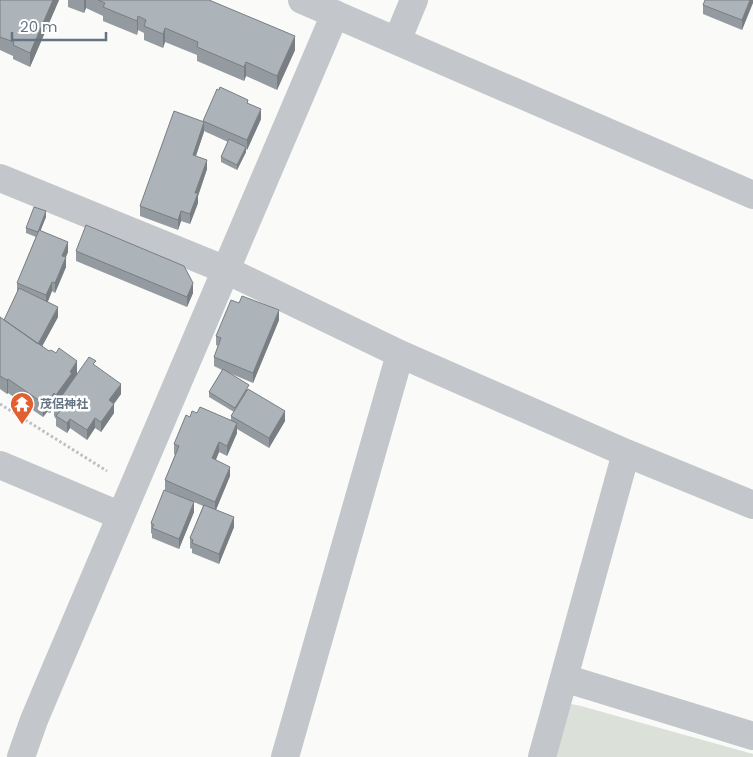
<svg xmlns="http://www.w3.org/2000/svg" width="753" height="757" font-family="Poppins,'Noto Sans JP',sans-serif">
<rect width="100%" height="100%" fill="#fafaf8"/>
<path fill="#dbe1d9" d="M557 701 581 706 753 754V757H542Z"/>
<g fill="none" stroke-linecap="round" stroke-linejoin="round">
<path stroke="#bdc0c3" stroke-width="3" stroke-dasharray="2.5 2.5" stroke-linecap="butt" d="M0 404 107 471"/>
<path stroke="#c3c7cb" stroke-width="28" d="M302 0 753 195
M397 41 414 0
M0 178 226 270 400 354 626 453 753 505
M0 465 121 516
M564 678 753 736
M21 757 34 720 56 668 335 14
M285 757 400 354
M542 757 626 453"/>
</g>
<path fill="#949ba0" d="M0 0H59L30 67 13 59V56L0 50Z
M68 0H209L295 50 277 90 246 76 244 81 197 61V55L165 42 163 48 144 40V33L138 30 137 35 103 21V16L86 8 84 13 68 7Z
M753 0 742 30 703 14V5Z
M248 103 261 119 247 150 246 149V152L237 170 221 162V157L228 142 204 131 196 156 207 169 198 196V203L190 224 181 221 178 230 140 216V206L203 121Z
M46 217 40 230 68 252 66 257V267L55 293 52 291 48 302 58 317 42 346 77 374 96 366 121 394 114 404V413L101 432 95 428 87 440 70 428 67 433 56 426V419L54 416V407L50 413 47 412 43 417 8 393 7 394 0 389V317L4 320 17 293V283L36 237 26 233V228Z
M76 251 193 293 187 307 76 261Z
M279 320 253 383 227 372 285 421 269 448 237 429V433L227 456 219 452 216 460 230 476 216 510 234 527 219 564 192 553V549L190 548V538L203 506 194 502V512L179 549 152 538V534L151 533V523L179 496 165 490V480L175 455 174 454V444L190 417 197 413 231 420V416L234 412 209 397V392L222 370 214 366V357L218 346 216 345V336Z"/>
<path fill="#787e82" d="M53 0H59L30 67V53Z
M84 0H86V8L84 13Z
M750 0H753V3L742 30V20Z
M138 16V30L137 35V21Z
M165 28V42L163 48V34Z
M295 36V50L277 90V76Z
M246 62V76L244 81V67Z
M261 109V119L247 150V140Z
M204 122V132L193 164V155Z
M246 147V152L237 170V165Z
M207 160V169L198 196V203L190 224V214L195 193Z
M46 211V217L38 237V232Z
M181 211V221L178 230V220Z
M68 242V252L62 265V256Z
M66 257V267L55 293V283Z
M52 282V291L46 305V295Z
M193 283V293L187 307V297Z
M58 307V317L38 354V345Z
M279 310V320L253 383V373Z
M77 361V375L56 408V395Z
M8 379V393L7 394V380Z
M121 384V394L109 410V400Z
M54 393V407L50 413V399Z
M47 398V412L43 417V403Z
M114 404V413L101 432V422Z
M285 411V421L269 448V438Z
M95 418V428L87 440V430Z
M70 419V428L67 433V423Z
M237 423V433L227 456V446Z
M219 442V452L212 468V458Z
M230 467V476L215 512V502Z
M194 502V512L179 549V539Z
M234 517V527L219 564V554Z"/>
<path fill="#acb4ba" stroke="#787e82" d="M0 0H53L30 53 13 45 14 42 0 37Z
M98 0H209L295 36 277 76 246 62 244 67 197 47 198 42 165 28 163 34 144 26 146 20 138 16 137 21 103 7 105 3Z
M705 0H750L742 20 703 5Z
M220 87 248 100 247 103 261 109 247 140 203 121 217 89 219 90Z
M174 111 204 122 193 155 207 160 195 193H198L190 214 181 211 178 220 140 206Z
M229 139 246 147 237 165 221 157Z
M34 207 46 211 38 232 26 228Z
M86 225 184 266 193 283 187 297 76 251Z
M39 230 68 242 62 256 66 257 55 283 52 282 46 295 17 283Z
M19 288 58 307 38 344 4 320Z
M242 296 279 310 253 373 214 357 221 338 216 336 231 300 239 303Z
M0 317 49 351 51 350 56 353 59 348 77 361 70 372 72 373 56 395 54 393 50 399 47 398 43 403 8 379 7 380 0 376Z
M89 357 96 361 93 364 121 384 109 400 114 404 101 422 95 418 87 430 70 419 67 423 56 416 60 411 54 407Z
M223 369 249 385 235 408 209 392Z
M248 389 285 411 269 438 231 416Z
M200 407 237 423 227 446 219 442 212 458 230 467 215 502 165 480 179 446 174 444 186 415 190 417 192 411 197 413Z
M164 490 194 502 179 539 152 528 154 525 151 523Z
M204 505 234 517 219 554 192 543 193 540 190 538Z"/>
<defs>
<g id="temple-pin" transform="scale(1.25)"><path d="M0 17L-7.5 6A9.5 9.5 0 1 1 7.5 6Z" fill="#e26030" stroke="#fff"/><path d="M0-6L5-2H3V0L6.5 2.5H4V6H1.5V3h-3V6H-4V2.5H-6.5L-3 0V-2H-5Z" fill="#fff"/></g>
</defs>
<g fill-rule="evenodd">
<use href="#temple-pin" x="22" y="404"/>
</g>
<g text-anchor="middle" stroke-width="5" stroke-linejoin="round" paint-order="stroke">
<g font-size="12" font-weight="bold" fill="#657482" stroke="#fff" text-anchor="start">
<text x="40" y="408">茂侶神社</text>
</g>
</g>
<path d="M12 32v8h94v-8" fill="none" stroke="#657482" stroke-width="2.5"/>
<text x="20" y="32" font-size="15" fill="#657482" stroke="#ffffff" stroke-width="4" paint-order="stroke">20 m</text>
</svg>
